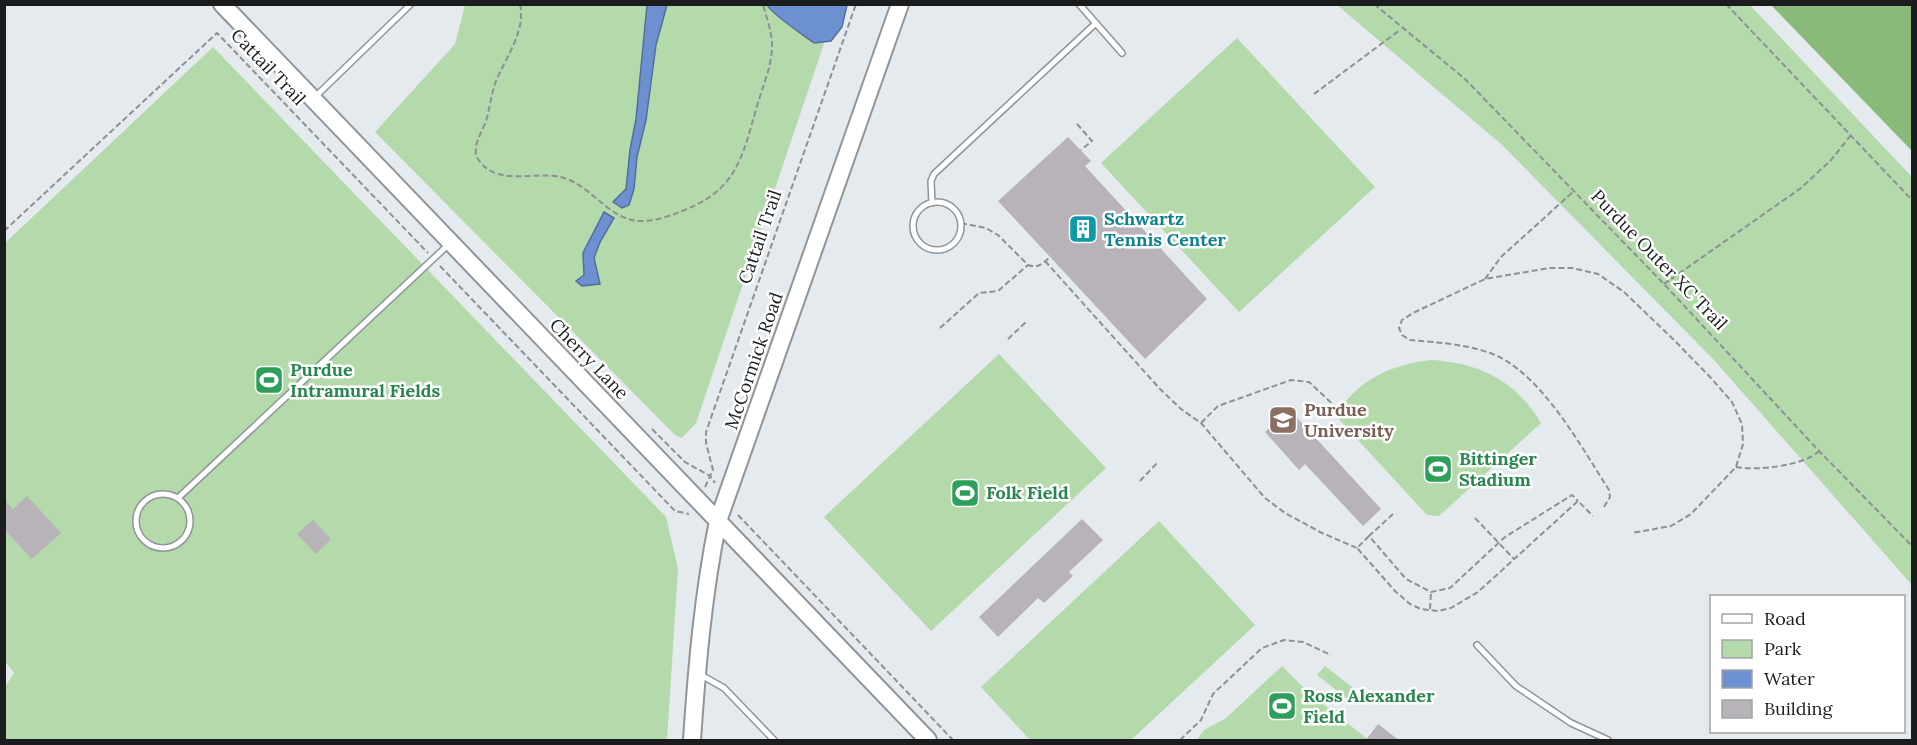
<svg xmlns="http://www.w3.org/2000/svg" width="1917" height="745" font-family="Lora,serif">
<rect width="100%" height="100%" fill="#e5eaef"/>
<path fill="#b4d9aa" d="M465 5H837L696 423 682 438 675 435 375 132 455 44Z
M1337 5H1750L1912 177V585L1714 360 1501 144Z
M1237 38 1375 187 1239 312 1101 163Z
M213 47 666 517 678 569 667 740H5V687L14 673 5 661V243Z
M999 354 1106 468 931 631 824 517Z
M1432 360C1480 363 1516 381 1541 423L1439 516 1427 515 1335 415C1360 379 1389 365 1432 360Z
M1159 521 1255 625 1131 740H1030L981 687Z
M1282 666 1310 694 1369 740H1197L1204 730 1226 718Z
M1325 666 1361 694 1354 704 1317 675Z"/>
<path fill="#89ba7a" d="M1771 5H1912V151Z"/>
<path fill="#6d91d0" stroke="#546e9a" stroke-width="1.5" d="M647 5H667L656 45 646 120 637 157 634 189 629 205 622 208 613 202 626 189 630 150 636 119Z
M767 5V4L847 5 842 27 831 41 814 43C803 35 772 14 767 5Z
M604 212 614 218 600 242 594 258 600 284 582 286 576 281 584 275 583 253Z"/>
<path fill="#b7b3b8" d="M1068 137 1091 161 1085 166 1207 299 1145 359 998 201Z
M1289 409 1381 509 1363 526 1305 464 1299 470 1265 432Z
M27 496 61 533 32 559 4 529V500L13 509Z
M1082 519 1103 540 1069 572 1073 576 1044 603 1038 598 998 637 979 617Z
M313 520 331 539 316 554 297 534Z
M1378 724 1400 741H1365Z"/>
<g fill="none" stroke-linecap="round" stroke-linejoin="round">
<g stroke="#909599" stroke-width="8">
<path id="lane" d="M1079 4 1122 53
M315 97 411 4
M913 226a24 24 0 1 1 48 0a24 24 0 1 1-48 0Z
M932 203 931 181 934 174 1096 23
M136 521a27 27 0 1 1 54 0a27 27 0 1 1-54 0Z
M178 498 448 245
M1477 645 1516 686 1571 723 1608 740
M701 675 724 688 774 740"/>
</g>
<g stroke="#909599" stroke-width="20">
<path id="secondary" d="M222 4 928 740
M692 740C697 666 703 594 718 521L900 4"/>
</g>
<path stroke="#8d9094" stroke-width="2" stroke-dasharray="6 3" stroke-linecap="butt" d="M520 4C526 31 506 57 496 81 491 94 490 108 486 121 482 132 471 148 478 159 496 187 534 171 560 177 591 183 609 222 642 221 656 221 670 216 682 211 737 190 742 158 757 106 763 85 772 67 772 44 772 32 766 17 763 4
M1374 4 1465 79 1664 284 1819 451 1912 546
M1726 4 1912 200
M1314 94 1400 30
M1077 124 1092 141 1081 150
M961 223 986 228 998 235 1028 265C1038 269 1042 264 1050 257
M4 231 217 33 428 253
M1045 261 1160 389 1181 409 1201 423 1265 498 1285 513 1322 533 1357 548
M440 266 675 511 689 514
M1485 279 1501 257 1574 191
M1664 284 1801 188 1831 160 1851 135
M940 328 979 293 998 291 1028 265
M1008 339 1026 322
M1201 423 1218 406 1291 380 1309 382 1339 410
M652 429 685 462 710 476 715 483
M1736 467C1756 471 1804 466 1819 451
M1140 481 1157 463
M705 487 713 470 706 443V432L856 4
M1604 507 1610 497 1609 490C1582 448 1547 384 1503 359 1476 344 1440 343 1410 340L1402 335 1399 328 1402 320 1413 313 1485 279 1550 268H1572L1598 274 1624 292 1673 339 1711 378 1732 402 1742 424 1743 444 1736 467 1691 514 1671 526 1632 533
M1393 514 1369 536 1406 579 1431 592 1450 588 1505 537 1572 495 1578 501
M738 515 953 740
M1475 518 1514 559
M1369 536 1357 548 1395 591 1410 604 1421 609 1438 611 1451 608 1478 592 1578 501 1593 516
M1430 609 1431 592
M1180 740 1201 720 1213 694 1262 648 1284 640 1303 642 1331 655"/>
<use href="#lane" stroke="#fff" stroke-width="5"/>
<use href="#secondary" stroke="#fff" stroke-width="16"/>
</g>
<defs>
<g id="building-square" transform="scale(1.5)"><rect x="-9" y="-9" width="18" height="18" rx="4" fill="#0f9aa8" stroke="#fff"/><path d="M-4-6H4V6H1V3H-1V6H-4ZM-2.5-4.3h1.7v1.8h-1.7ZM.8-4.3h1.7v1.8H.8ZM-2.5-1h1.7V.8h-1.7ZM.8-1h1.7V.8H.8Z" fill="#fff"/></g>
<g id="stadium-square" transform="scale(1.5)"><rect x="-9" y="-9" width="18" height="18" rx="4" fill="#2e9e5b" stroke="#fff"/><path d="M0-5a6.5 5 0 1 0 0 10a6.5 5 0 1 0 0-10ZM-3.5-1.8h7v3.6h-7Z" fill="#fff"/></g>
<g id="university-square" transform="scale(1.5)"><rect x="-9" y="-9" width="18" height="18" rx="4" fill="#8d6e63" stroke="#fff"/><path d="M0-5L7-2L0 1L-7-2ZM-4 1L0 2.5L4 1V4Q0 6-4 4Z" fill="#fff"/></g>
</defs>
<g fill-rule="evenodd">
<use href="#building-square" x="1083" y="229"/>
<use href="#stadium-square" x="269" y="380"/>
<use href="#university-square" x="1283" y="420"/>
<use href="#stadium-square" x="1438" y="469"/>
<use href="#stadium-square" x="965" y="493"/>
<use href="#stadium-square" x="1282" y="706"/>
</g>
<g text-anchor="middle" stroke-width="5" stroke-linejoin="round" paint-order="stroke">
<g font-size="18" fill="#1a1c1d" stroke="#fff">
<text transform="translate(268 67) rotate(46)" y="6">Cattail Trail</text>
<text transform="translate(760 237) rotate(-71)" y="6">Cattail Trail</text>
<text transform="translate(1659 260) rotate(46)" y="6">Purdue Outer XC Trail</text>
<text transform="translate(589 359) rotate(46)" y="6">Cherry Lane</text>
<text transform="translate(754 361) rotate(-71)" y="6">McCormick Road</text>
</g>
<g font-size="18" font-weight="bold" fill="#0d838f" stroke="#fff" text-anchor="start">
<text x="1104" y="225">Schwartz<tspan x="1104" dy="21">Tennis Center</tspan></text>
</g>
<g font-size="18" font-weight="bold" fill="#27864d" stroke="#fff" text-anchor="start">
<text x="290" y="376">Purdue<tspan x="290" dy="21">Intramural Fields</tspan></text>
<text x="1459" y="465">Bittinger<tspan x="1459" dy="21">Stadium</tspan></text>
<text x="986" y="499">Folk Field</text>
<text x="1303" y="702">Ross Alexander<tspan x="1303" dy="21">Field</tspan></text>
</g>
<g font-size="18" font-weight="bold" fill="#785e54" stroke="#fff" text-anchor="start">
<text x="1304" y="416">Purdue<tspan x="1304" dy="21">University</tspan></text>
</g>
</g>
<rect width="1917" height="745" fill="none" stroke="#1a1c1d" stroke-width="12"/>
<rect x="1710" y="595" width="195" height="138" fill="#ffffff" stroke="#a3a4a5" stroke-width="1.5"/>
<rect x="1722" y="614" width="30" height="9" fill="#ffffff" stroke="#a3a4a5" stroke-width="1.5"/>
<text x="1764" y="625" font-size="18" fill="#1a1c1d">Road</text>
<rect x="1722" y="640" width="30" height="18" fill="#b4d9aa" stroke="#a3a4a5" stroke-width="1.5"/>
<text x="1764" y="655" font-size="18" fill="#1a1c1d">Park</text>
<rect x="1722" y="670" width="30" height="18" fill="#6d91d0" stroke="#a3a4a5" stroke-width="1.5"/>
<text x="1764" y="685" font-size="18" fill="#1a1c1d">Water</text>
<rect x="1722" y="700" width="30" height="18" fill="#b7b3b8" stroke="#a3a4a5" stroke-width="1.5"/>
<text x="1764" y="715" font-size="18" fill="#1a1c1d">Building</text>
</svg>
